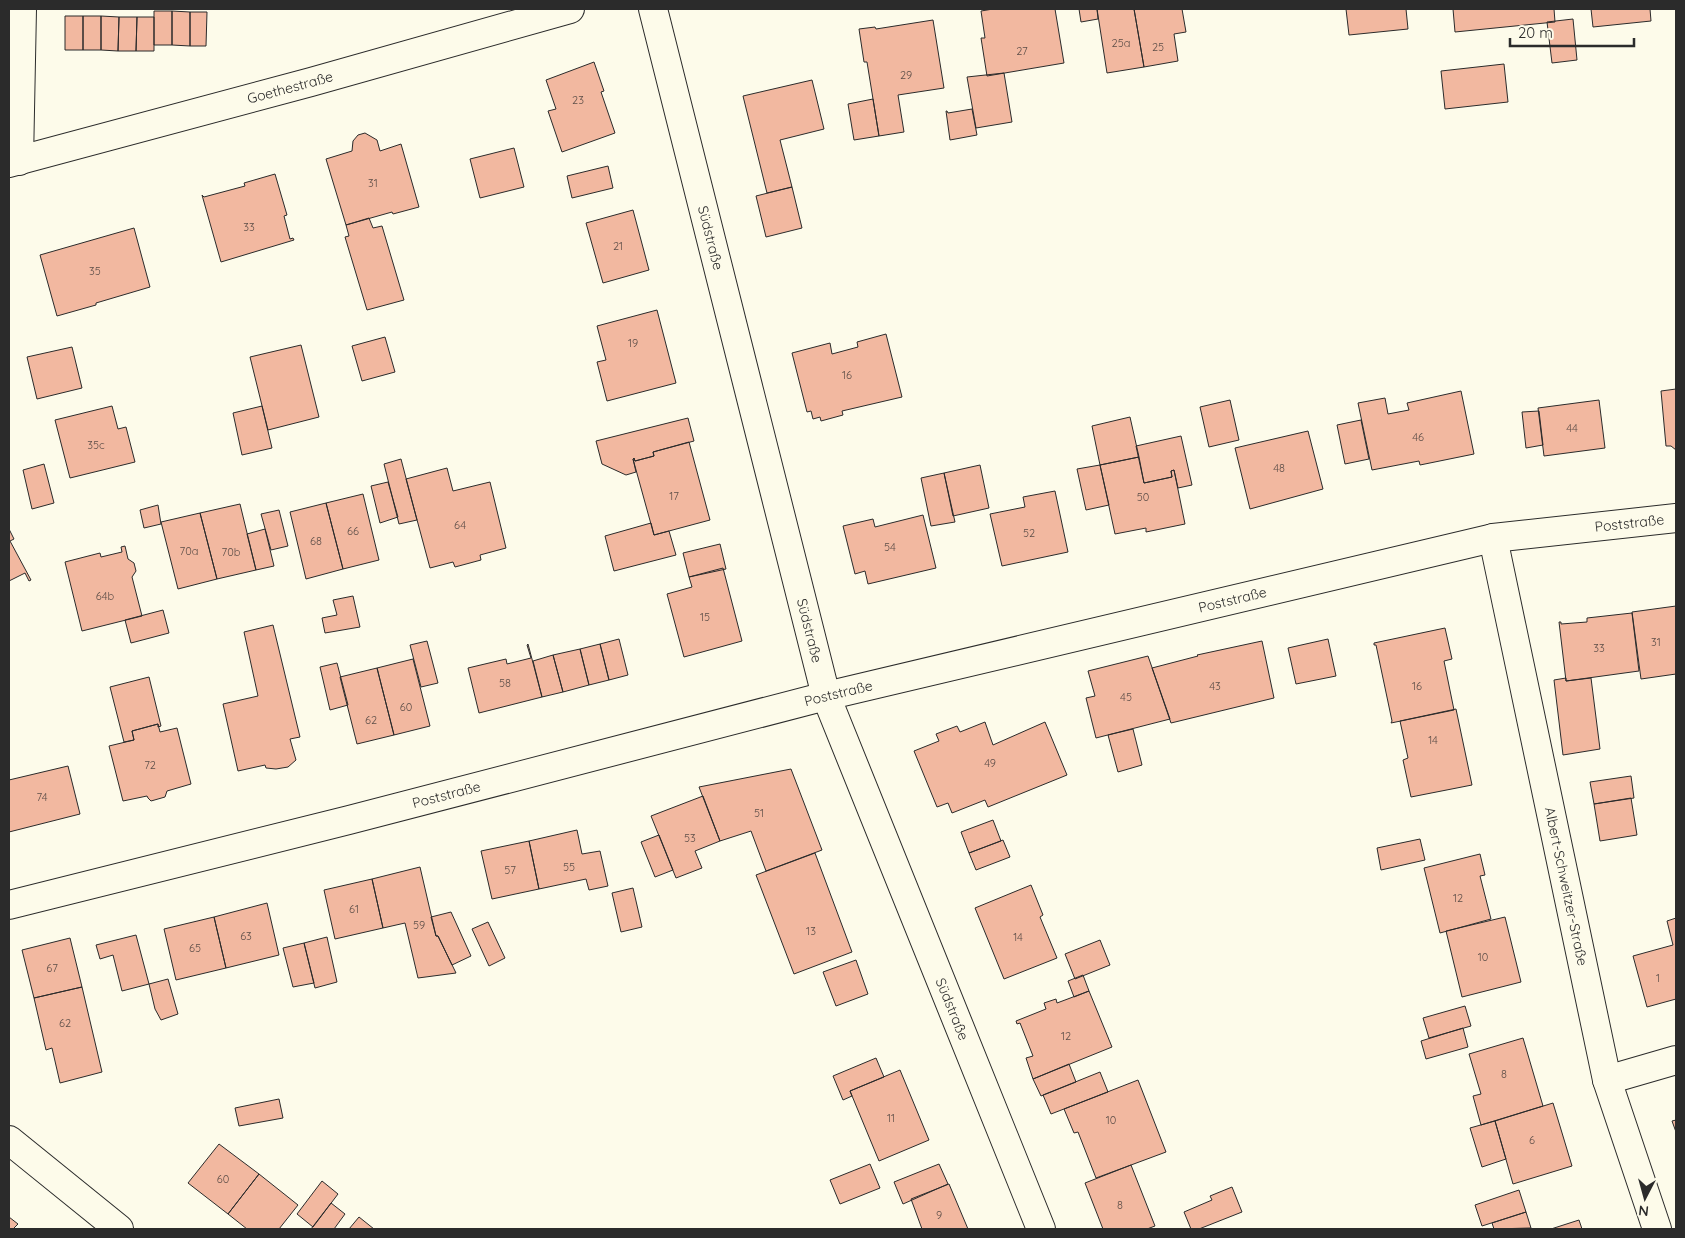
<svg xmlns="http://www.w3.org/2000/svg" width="1685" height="1238" font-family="Quicksand,sans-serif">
<rect width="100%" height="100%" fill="#fdfbea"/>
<path fill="#f2b8a0" stroke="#2b2b2b" d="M993 9H1055L1064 63 987 76 981 38H985L981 11Z
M1079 9H1097L1098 19 1081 22Z
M1097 9H1134L1144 67 1107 73Z
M1134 9H1182L1186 32 1174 34 1178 61 1144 67Z
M1346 9H1406L1408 29 1349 35Z
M1453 9H1554L1555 22 1455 32Z
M1591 9H1650L1651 21 1593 27Z
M154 11H172V45H154Z
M172 11 190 12V46L172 45Z
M190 12H207L206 46H190Z
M65 16H83V50H65Z
M83 16H101V50H83Z
M101 16 119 17 118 51 101 50Z
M119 17H137L136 51H118Z
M137 17H154V51H136Z
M1573 19 1577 60 1552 63 1547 22Z
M933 20 944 88 898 95 904 132 879 136 867 62H864L859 29 875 27 876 29Z
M594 62 604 91 601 92 615 133 562 152 548 111 556 109 546 80Z
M1504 64 1508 102 1445 109 1441 71Z
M1004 73 1012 122 976 128 967 77Z
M812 80 824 129 780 140 792 187 767 193 743 96Z
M873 99 879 136 854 140 848 104Z
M972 109 977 135 950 140 946 111H947L948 113Z
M365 133 377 140 380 151 401 144 419 207 393 214 392 212 346 225 326 159 352 151 353 141 358 135Z
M514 148 524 187 480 198 470 159Z
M608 166 613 188 572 198 567 176Z
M275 174 287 215 284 216 290 239 293 238 294 240 221 262 202 195 204 197 245 186 244 183Z
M792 187 802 228 766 237 756 196Z
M633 210 649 270 603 283 586 223Z
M369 218 373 228 382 226 404 300 367 310 345 237 349 236 346 225Z
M134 228 150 287 96 303V305L57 316 40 255Z
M657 310 676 383 607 401 597 362 606 360 597 326Z
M886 334 902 397 842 411 843 415 821 421 820 417 813 419 811 411 807 412 792 353 830 343 832 354 858 347 857 342Z
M385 337 395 372 362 381 352 346Z
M301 345 319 417 268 430 250 357Z
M72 347 82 388 37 399 27 357Z
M1676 389V450L1671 446H1666L1661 391Z
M1461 391 1474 454 1420 465 1419 461 1372 470 1358 403 1385 398 1388 414 1409 410 1407 403Z
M1230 400 1239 440 1209 447 1200 407Z
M1599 400 1605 448 1544 456 1538 408Z
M112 406 118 429 126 427 135 462 70 478 55 420Z
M262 406 272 448 242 455 233 413Z
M1539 411 1543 445 1526 448 1522 412Z
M1130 417 1139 457 1100 465 1092 426Z
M688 418 694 441 653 452 654 456 635 461 634 458 633 459 636 472 626 475 602 464 596 441Z
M1361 420 1369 459 1345 464 1337 425Z
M1308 431 1323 489 1250 509 1235 448Z
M1181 436 1192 485 1178 488 1174 470 1171 471 1172 477 1144 483 1136 446Z
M689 442 710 520 654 535 633 459 634 458 635 461 654 456 653 452Z
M1139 457 1144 483 1172 477 1171 471 1174 470 1185 524 1146 532V528L1115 534 1100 465Z
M401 459 417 520 399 524 384 464Z
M44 464 54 503 32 509 23 470Z
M980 465 989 508 953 516 944 473Z
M1100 465 1109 505 1086 510 1077 469Z
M447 468 453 491 490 482 506 548 480 555 481 560 455 567 453 562 430 568 406 479Z
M944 473 955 522 931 526 921 478Z
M388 482 398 517 380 523 371 486Z
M1055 491 1068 552 1002 566 990 514 1025 507 1023 497Z
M363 494 379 560 343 569 326 503Z
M326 503 343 569 306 579 290 512Z
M240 504 256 570 217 579 200 513Z
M158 505 161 524 144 528 140 510Z
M279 510 288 546 271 550 261 514Z
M200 513 217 579 178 589 161 522Z
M923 515 936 568 868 584 865 571 855 574 843 526 873 519 875 527Z
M651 523 654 535 669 531 676 555 614 571 605 536Z
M9 529 14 539 10 541 31 580 29 581 25 573 9 581Z
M265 529 274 566 256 570 247 534Z
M720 544 726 569 689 577 683 553Z
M125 546 128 559 134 563 136 571 132 577 142 616 82 631 65 562 100 553 101 557 122 552 121 547Z
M723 568 742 641 684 657 667 594 692 587 689 577Z
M353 596 360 627 325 633 322 618 337 615 333 600Z
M1676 606V674L1641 679 1632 612Z
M163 610 169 633 131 643 125 620Z
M1632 613 1639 671 1566 681 1559 622H1561V624L1587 622V618Z
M273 625 300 737 290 739 296 760 288 767 276 769 266 768 265 765 238 771 223 704 258 696 244 632Z
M1445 628 1452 659 1444 661 1454 710 1391 723 1392 721 1376 645H1374V643Z
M619 639 628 675 609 680 600 644Z
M1328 639 1336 676 1296 684 1288 648Z
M427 641 438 683 421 687 410 645Z
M1262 641 1274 698 1171 723 1152 668 1198 656 1197 655Z
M528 644 542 697 479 713 468 668 506 659 507 664 531 658 527 645Z
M600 644 609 680 589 685 580 649Z
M580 649 589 685 563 692 553 655Z
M553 655 563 692 542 697 533 661Z
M1148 656 1170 719 1096 738 1086 698 1095 696 1088 671Z
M413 659 430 726 394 735 377 668Z
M337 663 348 705 330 710 320 667Z
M377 668 394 735 357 744 340 677Z
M149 677 161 726 158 727V724L132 731 134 740 124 742 110 687Z
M1566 678V681L1591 678 1600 749 1563 755 1554 680Z
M1456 709 1472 785 1411 797 1403 760 1408 758 1400 721Z
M985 722 993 745 1045 722 1067 775 988 807 985 800 952 813 948 803 937 807 914 751 939 741 936 734 957 726 960 732Z
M158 724 160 732 177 728 191 784 167 791 165 797 151 801 148 798 147 796 123 801 109 746 134 740 132 731Z
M1133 729 1142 765 1118 772 1108 735Z
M68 766 80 814 9 832V780Z
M791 769 822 850 766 871 751 831 720 841 699 787Z
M1631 776 1634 798 1594 804 1590 782Z
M703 796 720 841 695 851 702 868 676 878 651 816Z
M1631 798 1637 835 1600 841 1594 804Z
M993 820 1001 841 969 853 961 832Z
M577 830 582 854 600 851 608 886 589 890 586 879 539 889 529 841Z
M659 835 673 870 655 877 641 842Z
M1420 839 1425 860 1381 870 1377 848Z
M1003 840 1010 857 976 870 969 853Z
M529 841 539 889 492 899 481 851Z
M815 853 852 952 794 974 756 875Z
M1480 854 1485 875 1480 876 1491 919 1440 933 1424 868Z
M420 867 436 936H438L456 973 418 978 405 923 383 928 372 879Z
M372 879 383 928 335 939 324 890Z
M1031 885 1043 915 1040 917 1057 958 1004 979 975 908Z
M633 888 642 927 621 932 612 893Z
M267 903 279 955 226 968 214 917Z
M451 912 471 956 452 965 438 936H436L431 917Z
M214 917 226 968 176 980 164 929Z
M1505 917 1521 982 1462 997 1446 931Z
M1676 918V999L1647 1007 1633 956 1673 945 1667 921Z
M488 922 505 958 489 966 472 929Z
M136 935 149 984 122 991 113 955 100 959 96 945Z
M327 937 337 982 315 988 304 943Z
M70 938 82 987 34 998 22 950Z
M1100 940 1110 965 1075 979 1065 954Z
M304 943 314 983 293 987 283 948Z
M856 960 868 994 836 1006 823 972Z
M1083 975 1089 991 1074 997 1068 981Z
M168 979 178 1014 161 1020 155 1009 149 984Z
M82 987 102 1072 60 1083 52 1048 46 1050 34 998Z
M1089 991 1112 1047 1033 1079 1026 1058 1033 1056 1020 1023 1017 1024 1016 1021 1046 1009 1044 1003 1056 999 1057 1003Z
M1465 1006 1471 1026 1429 1038 1423 1018Z
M1463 1028 1468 1047 1426 1059 1421 1041Z
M1523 1038 1543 1106 1481 1125 1473 1096 1481 1094 1469 1054Z
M876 1058 884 1077 850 1091 852 1096 843 1100 833 1076Z
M1069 1064 1076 1082 1041 1096 1033 1079Z
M900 1070 929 1140 879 1161 850 1091Z
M1100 1072 1108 1092 1051 1114 1043 1095Z
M1138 1080 1166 1152 1096 1178 1078 1132 1074 1133 1064 1109Z
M279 1099 283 1118 239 1126 235 1108Z
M1553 1103 1572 1166 1513 1184 1495 1121Z
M1676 1120V1132L1672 1121Z
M1495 1121 1506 1159 1482 1167 1470 1128Z
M219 1144 259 1174 228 1214 188 1183Z
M870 1164 880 1188 840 1204 830 1180Z
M939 1164 948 1184 903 1204 894 1182Z
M1131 1165 1155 1226 1147 1229H1103L1085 1183Z
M259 1174 298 1205 279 1229H247L228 1214Z
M322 1181 338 1194 313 1227 297 1214Z
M949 1184 968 1229H922L911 1199Z
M1232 1187 1242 1212 1199 1229H1191L1184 1212 1212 1200 1210 1196Z
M1519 1190 1526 1212 1482 1226 1475 1205Z
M331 1203 345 1214 334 1229H311Z
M1526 1212 1531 1228 1494 1229 1492 1223Z
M9 1217 18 1224 14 1228 16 1229H9Z
M359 1217 374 1229H349Z
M1579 1220 1582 1229H1551Z"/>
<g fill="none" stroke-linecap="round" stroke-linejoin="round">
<g stroke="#2b2b2b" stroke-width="30">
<g id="street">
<path id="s1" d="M653 9 826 696 1041 1229"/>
<path d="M19 161 22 9"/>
<path id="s2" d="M9 163 311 82 570 9"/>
<path id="s3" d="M1493 538 1607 1080 1657 1229"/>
<path id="s4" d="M9 905 349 820 826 696 1493 538 1676 518"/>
<path d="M1607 1080 1676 1060"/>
</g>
</g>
<g stroke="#2b2b2b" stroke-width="30">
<path id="secondary" d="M9 1140 119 1229"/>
</g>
<use href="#street" stroke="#fdfbea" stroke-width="28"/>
<use href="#secondary" stroke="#fdfbea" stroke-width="28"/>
</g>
<g text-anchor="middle" stroke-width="4" stroke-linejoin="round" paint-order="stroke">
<g font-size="11" fill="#5d4e48">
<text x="1121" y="47">25a</text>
<text x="1158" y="51">25</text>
<text x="1022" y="55">27</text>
<text x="906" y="79">29</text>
<text x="578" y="104">23</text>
<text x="373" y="187">31</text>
<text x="249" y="231">33</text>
<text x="618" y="250">21</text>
<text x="95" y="275">35</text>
<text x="633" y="347">19</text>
<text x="847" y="379">16</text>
<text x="1572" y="432">44</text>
<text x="1418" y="441">46</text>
<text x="96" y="449">35c</text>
<text x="1279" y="472">48</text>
<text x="674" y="500">17</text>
<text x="1143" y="501">50</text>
<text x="460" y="529">64</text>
<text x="353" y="535">66</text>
<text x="1029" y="537">52</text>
<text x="316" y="545">68</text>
<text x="890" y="551">54</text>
<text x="189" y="555">70a</text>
<text x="231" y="556">70b</text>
<text x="105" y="600">64b</text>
<text x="705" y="621">15</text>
<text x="1656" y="646">31</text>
<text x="1599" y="652">33</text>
<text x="505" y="687">58</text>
<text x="1215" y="690">43</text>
<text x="1417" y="690">16</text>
<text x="1126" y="701">45</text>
<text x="406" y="711">60</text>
<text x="371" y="724">62</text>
<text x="1433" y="744">14</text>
<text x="990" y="767">49</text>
<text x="150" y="769">72</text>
<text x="42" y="801">74</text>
<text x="759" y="817">51</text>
<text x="690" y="842">53</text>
<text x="569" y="871">55</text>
<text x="510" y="874">57</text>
<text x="1458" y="902">12</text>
<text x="354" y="913">61</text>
<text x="419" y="929">59</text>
<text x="811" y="935">13</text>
<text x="246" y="940">63</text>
<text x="1018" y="941">14</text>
<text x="195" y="952">65</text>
<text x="1483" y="961">10</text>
<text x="52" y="972">67</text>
<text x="1658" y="982">1</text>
<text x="65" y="1027">62</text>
<text x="1066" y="1040">12</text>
<text x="1504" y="1078">8</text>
<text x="891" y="1122">11</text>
<text x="1111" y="1124">10</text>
<text x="1532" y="1144">6</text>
<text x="223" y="1183">60</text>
<text x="1120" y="1209">8</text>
<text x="939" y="1219">9</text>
</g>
<g font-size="14" fill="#2b2b2b" stroke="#fdfbea">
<text dy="5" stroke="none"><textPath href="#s2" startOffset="291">Goethestraße</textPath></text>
<text dy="5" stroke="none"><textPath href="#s1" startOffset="236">Südstraße</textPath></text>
<text dy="5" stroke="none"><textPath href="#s4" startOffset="1666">Poststraße</textPath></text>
<text dy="5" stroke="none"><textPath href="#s4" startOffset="1261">Poststraße</textPath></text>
<text dy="5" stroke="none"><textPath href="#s1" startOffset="641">Südstraße</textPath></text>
<text dy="5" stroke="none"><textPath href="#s4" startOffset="856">Poststraße</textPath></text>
<text dy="5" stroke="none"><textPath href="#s4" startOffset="451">Poststraße</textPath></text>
<text dy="5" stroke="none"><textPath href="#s3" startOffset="356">Albert-Schweitzer-Straße</textPath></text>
<text dy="5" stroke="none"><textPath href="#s1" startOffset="1046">Südstraße</textPath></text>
</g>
</g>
<rect width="1685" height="1238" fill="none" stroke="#2b2b2b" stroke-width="20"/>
<g transform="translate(1645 1198) rotate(186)" stroke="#fdfbea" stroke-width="4" paint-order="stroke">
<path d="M0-4L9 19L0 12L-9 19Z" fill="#2b2b2b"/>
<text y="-8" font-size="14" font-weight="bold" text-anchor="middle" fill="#2b2b2b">N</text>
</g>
<path d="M1510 38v8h124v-8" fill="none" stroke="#2b2b2b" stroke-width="2.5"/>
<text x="1518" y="38" font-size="15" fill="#2b2b2b" stroke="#fdfbea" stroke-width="4" paint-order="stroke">20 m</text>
</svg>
